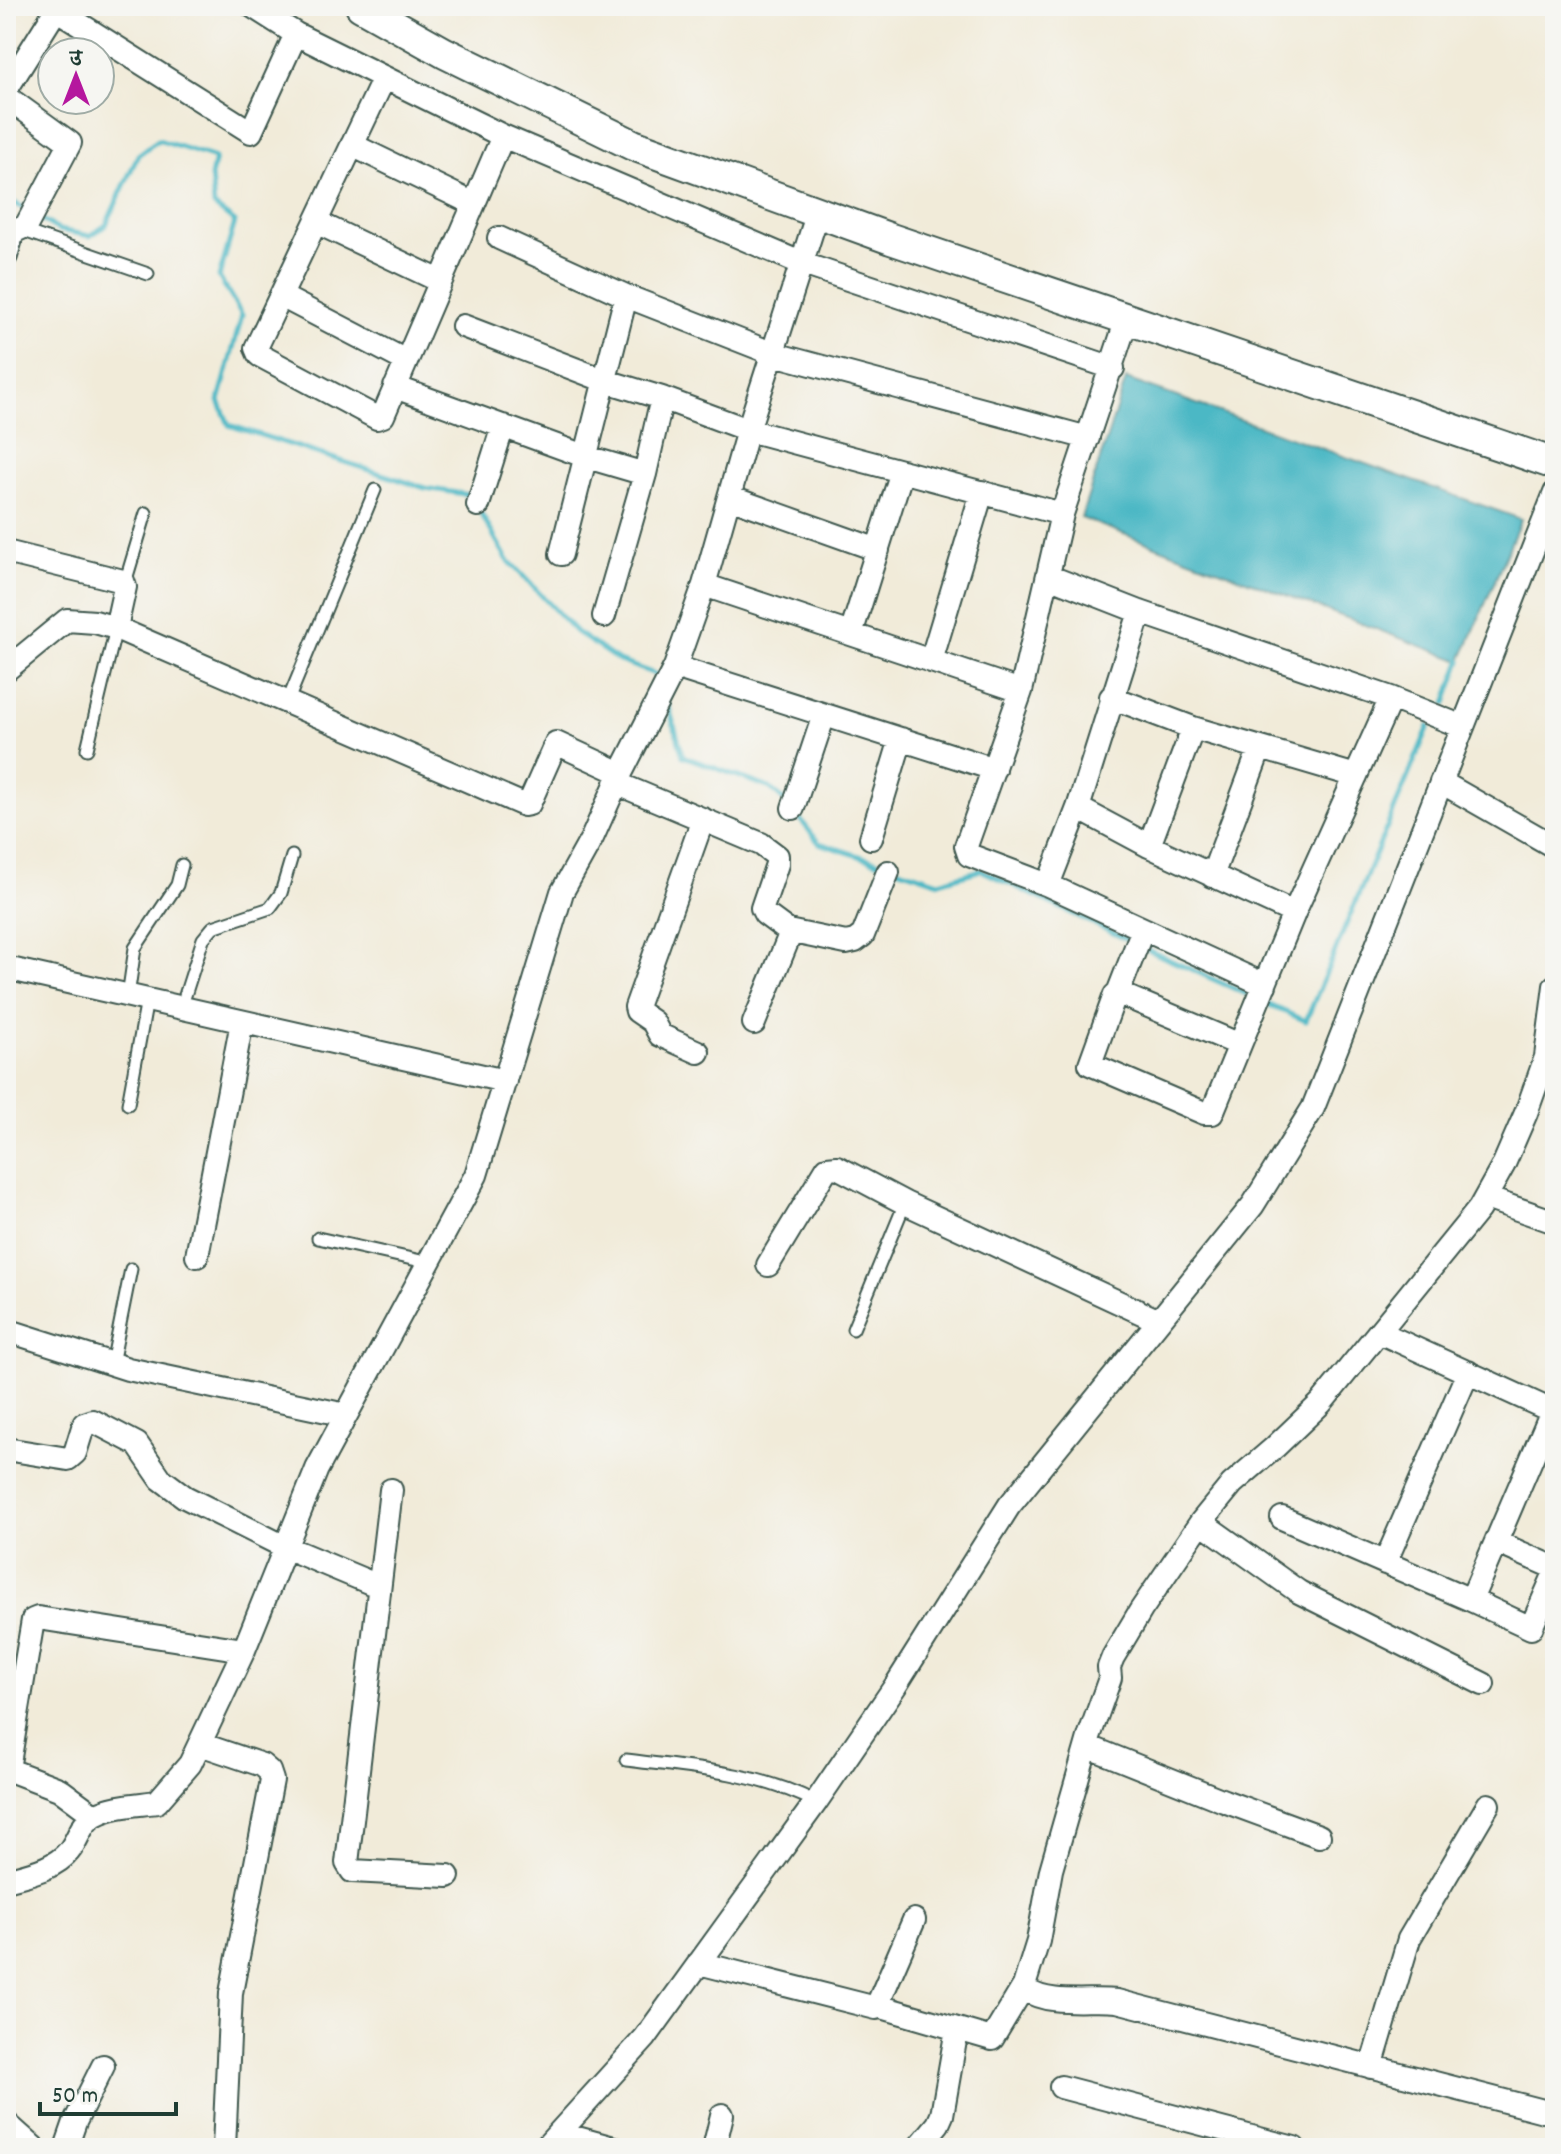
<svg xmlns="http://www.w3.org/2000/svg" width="1561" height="2154" font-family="Dekko,'Playpen Sans Deva',sans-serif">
<rect width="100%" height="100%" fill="#f6f6f2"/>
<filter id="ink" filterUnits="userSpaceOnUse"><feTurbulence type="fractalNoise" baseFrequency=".0125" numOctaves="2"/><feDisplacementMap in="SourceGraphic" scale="16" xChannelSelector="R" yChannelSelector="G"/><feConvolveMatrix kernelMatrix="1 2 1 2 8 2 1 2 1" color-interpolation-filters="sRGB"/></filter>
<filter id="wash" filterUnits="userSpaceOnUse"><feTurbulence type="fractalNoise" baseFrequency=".006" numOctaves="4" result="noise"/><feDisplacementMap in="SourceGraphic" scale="32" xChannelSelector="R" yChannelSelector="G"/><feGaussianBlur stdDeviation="1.8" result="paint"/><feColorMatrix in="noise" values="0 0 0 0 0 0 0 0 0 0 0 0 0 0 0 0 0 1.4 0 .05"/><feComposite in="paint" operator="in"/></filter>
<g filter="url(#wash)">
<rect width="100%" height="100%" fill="#f1ebd9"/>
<path fill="#4bb8c5" stroke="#357a7c" stroke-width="2" d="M1126 379 1521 519 1461 661 1081 518Z"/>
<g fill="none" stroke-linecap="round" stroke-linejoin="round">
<path stroke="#4bb8c5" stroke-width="5" d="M6 198 27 210
M39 218 59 230 90 236 106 225 138 155 158 140 215 158 211 176 214 206 235 222 219 277 242 315 219 401 229 425 425 488 470 495 471 498
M479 510 507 559 576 632 619 661 655 674
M667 701 683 756 770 788 787 803
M1446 703 1461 661
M796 814 819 843 884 864
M894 867 939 882 981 870 1132 942
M1141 947 1246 994
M1265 1003 1306 1021 1429 726"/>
</g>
</g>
<g filter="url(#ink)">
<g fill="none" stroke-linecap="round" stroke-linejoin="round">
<g stroke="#3e574d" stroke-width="15">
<path id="lane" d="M21 230 148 274
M125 583 146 513
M287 703 375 490
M87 749 116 628
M128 996 135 948 177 885 182 865
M181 1008 203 939 213 927 270 908 281 893 292 856
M128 1104 147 1000
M318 1238 430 1263
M853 1329 905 1203
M112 1364 131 1269
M626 1760C691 1768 758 1772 816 1802"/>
</g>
<g stroke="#3e574d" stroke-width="26">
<path id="street" d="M51 6 251 132 296 34
M252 6 296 34 503 136 803 264 1113 368
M384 78 256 348 259 355 377 418 383 416 503 136
M6 90 56 10
M6 93 8 98 70 143 26 226 13 232 6 231
M352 145 472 203
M316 222 440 281
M499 238 626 296 774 354 1088 438
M6 256 13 232
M281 296 406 361
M1127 319 1062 514 1021 691 966 846 969 855 1048 885 1265 985
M463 326 606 381 662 398 748 430 1062 514
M395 387 587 457 645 474
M729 497 878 550
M478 505 503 426
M6 552 123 581 125 587 116 628
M561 554 626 296
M1048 576 1140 612 1391 698 1463 727
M704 585 1021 691
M604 616 645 474 662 398
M851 634 902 471
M931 661 982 492
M675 667 994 769
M6 670 67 620 95 622 116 628 524 805 529 804 556 743 621 773
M1111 697 1193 728 1356 776
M1441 782 1555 847
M616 783 761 844 777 856V864L762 908 765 914 788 931 789 937 754 1023
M793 808 824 715
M1078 808 1149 846 1294 913
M871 838 901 739
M1149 846 1193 728
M1212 876 1260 748
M1048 885 1078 808 1140 612
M788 931 846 943 855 941 863 935 888 872
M6 968 505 1081
M1555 986 1546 1057 1526 1113 1503 1166 1479 1209 1321 1403 1275 1447 1232 1484 1201 1522 1141 1610 1113 1657 1109 1667 1110 1678 1090 1734 1051 1870 1038 1941 1024 1986 1026 1990C1050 2006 1089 1998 1117 2001L1555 2114
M1118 993 1143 929
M1238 1044 1118 993 1115 995 1090 1064 1204 1113H1212L1294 913 1391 698
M698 1052 660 1035 653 1022 637 1011 636 1007 703 819
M1486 1198 1555 1222
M197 1256 242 1022
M768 1265 827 1168 837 1167 905 1203 1159 1321
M6 1330 128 1369 346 1415
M6 1449 68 1459 75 1453 84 1424 93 1421 137 1444 161 1479 185 1497 285 1547 378 1586
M391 1490 347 1863 352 1871 448 1876
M1282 1518 1471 1600 1552 1411 1379 1332
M1201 1522 1299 1592 1483 1684
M1496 1542 1555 1568
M1385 1563 1468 1372
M1471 1600 1531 1628 1555 1573
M200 1744 262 1765 269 1771 272 1780 231 1993 224 2148
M1087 1746 1224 1801 1319 1836
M94 1815 59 1789 12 1771 9 1763 33 1620 38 1618 244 1650
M6 1880C27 1874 55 1869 69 1851 79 1839 80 1823 95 1815 113 1805 137 1805 157 1802L190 1764 244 1650 317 1469 476 1175 562 892 592 838 621 773 675 667 704 585 748 430 818 212
M699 1963 876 2008 914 1920
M878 2006 992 2039 1024 1986
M1371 2067 1409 1939 1488 1805
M1061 2087 1294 2148
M6 2123 34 2148
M559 2133 614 2148
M66 2148 75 2122 103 2066
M545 2148 645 2038 816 1802 896 1685 1009 1506 1253 1205 1313 1108 1555 493
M714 2148 722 2115
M918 2148 938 2124 942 2115 957 2029"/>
</g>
<g stroke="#3e574d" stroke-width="34">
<path id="secondary" d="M361 6 445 53 633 145 891 239 1555 464"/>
</g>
<use href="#lane" stroke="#fff" stroke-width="11"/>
<use href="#street" stroke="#fff" stroke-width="22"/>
<use href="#secondary" stroke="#fff" stroke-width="30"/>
</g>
</g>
<rect width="1561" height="2154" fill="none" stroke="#f6f6f2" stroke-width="32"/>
<g transform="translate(76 76)"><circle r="38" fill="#f6f6f2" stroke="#a0aca6" stroke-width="2"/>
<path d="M0-6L14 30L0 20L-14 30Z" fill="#b5179e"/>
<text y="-12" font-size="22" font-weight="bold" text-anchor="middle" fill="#1f3d34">उ</text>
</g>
<path d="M40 2102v12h136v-12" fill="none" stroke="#1f3d34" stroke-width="4"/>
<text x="52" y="2102" font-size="24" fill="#1f3d34" stroke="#f6f6f2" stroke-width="6" paint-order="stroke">50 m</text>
</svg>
